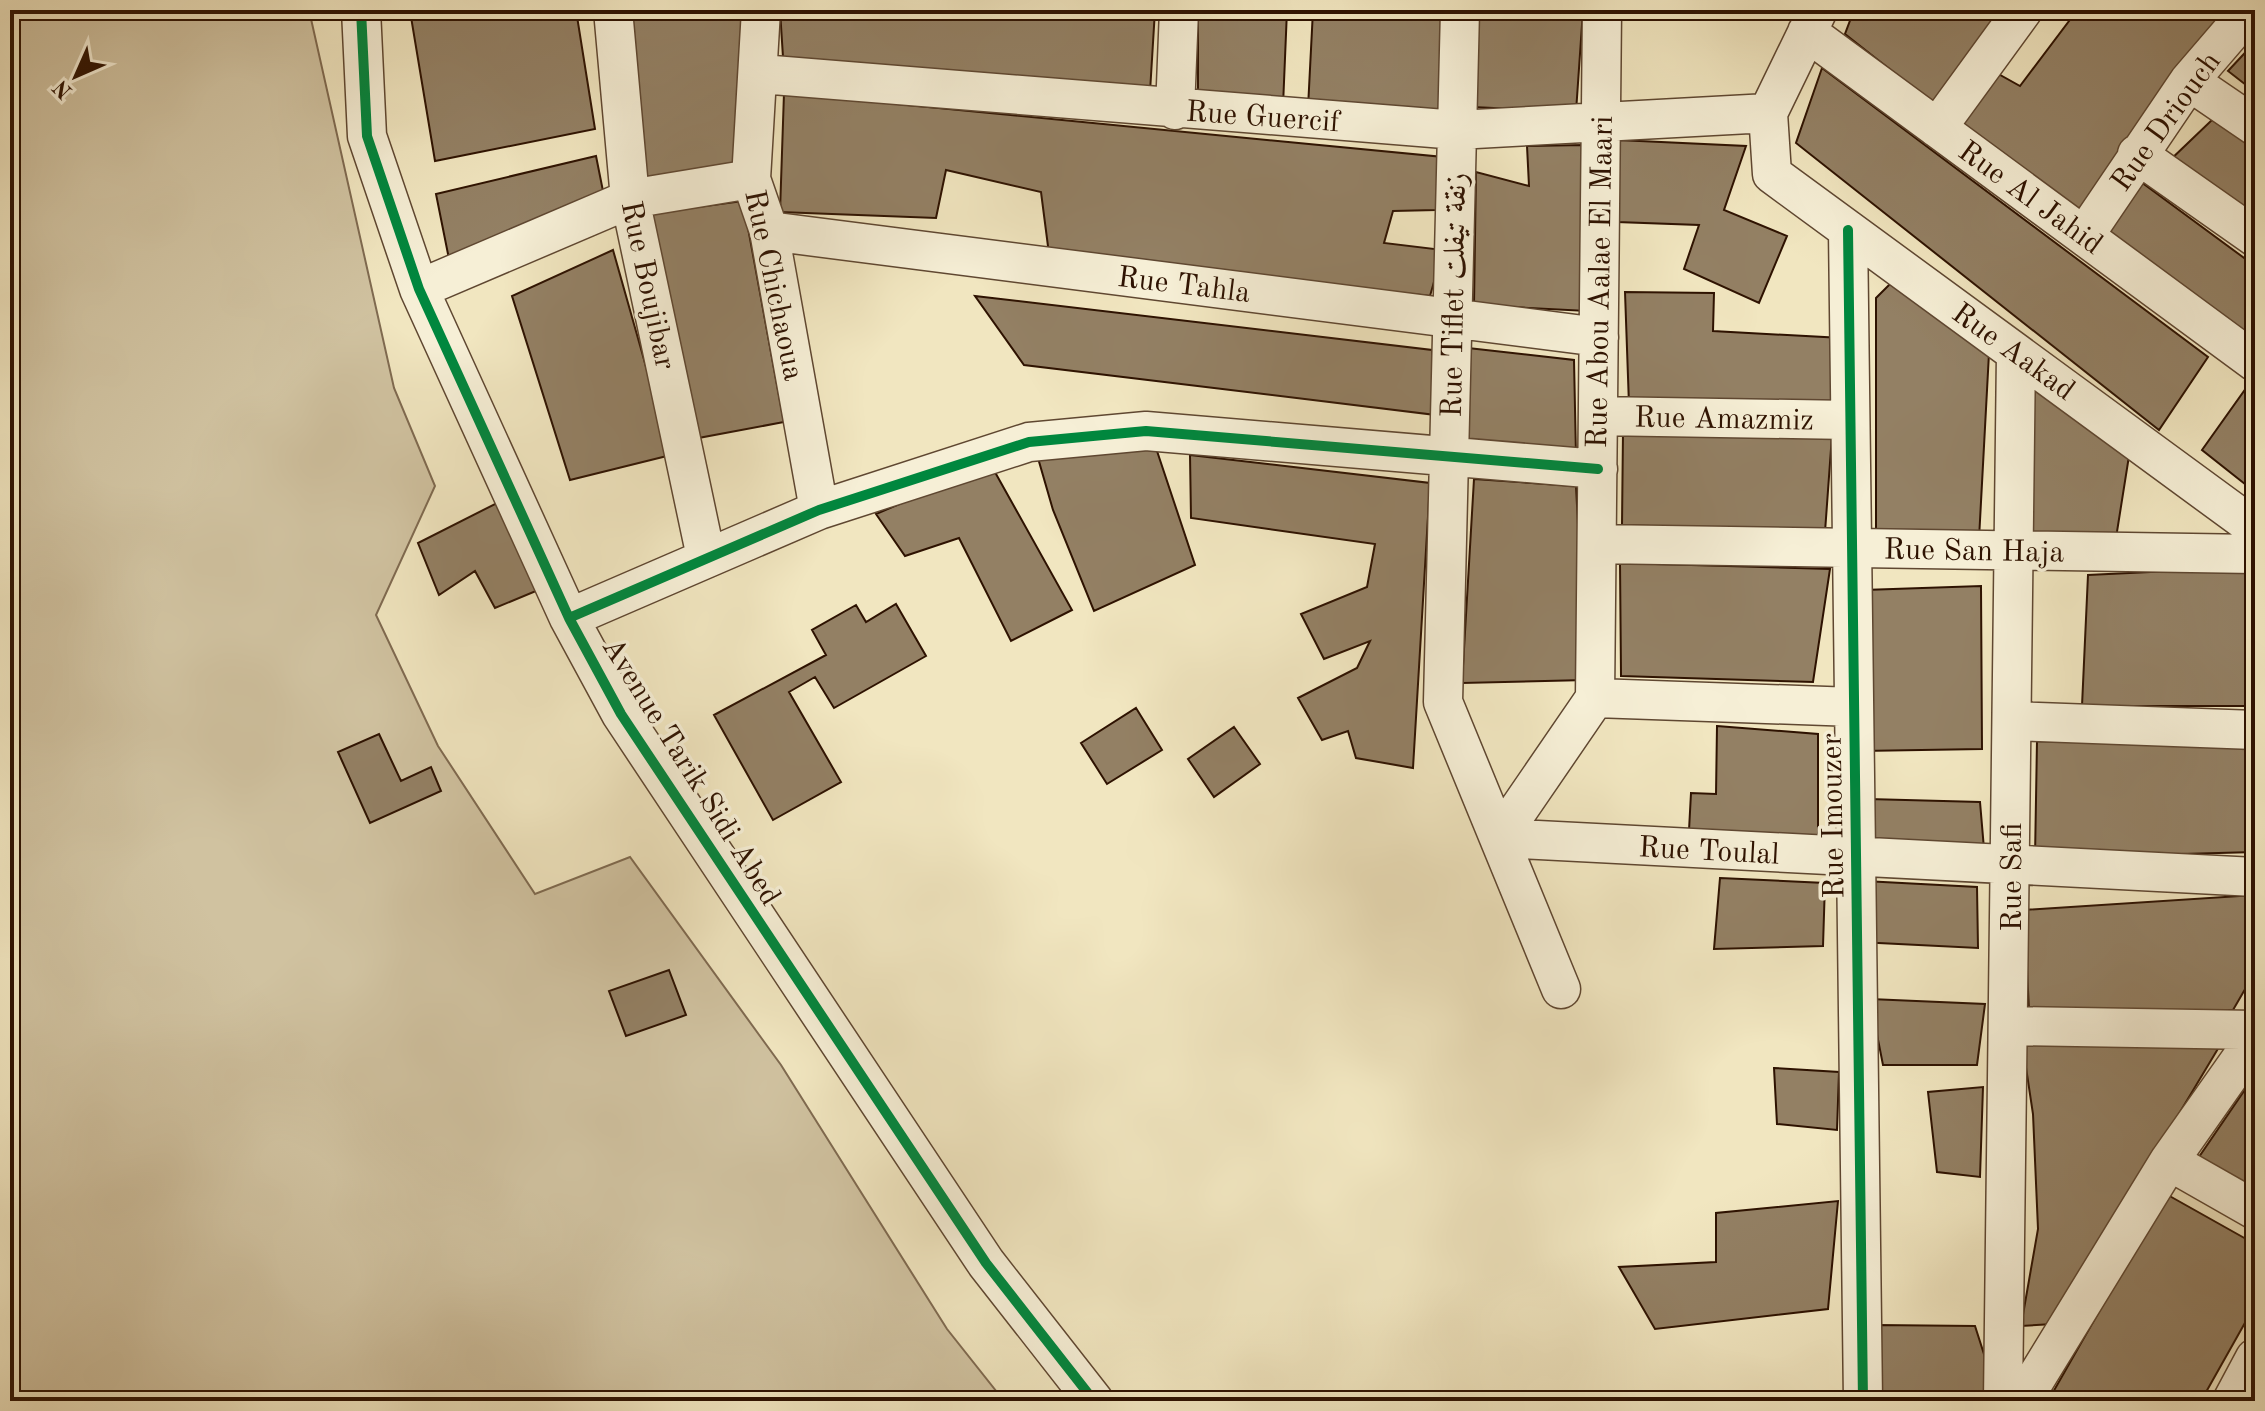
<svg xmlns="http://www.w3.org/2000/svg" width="2265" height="1411" font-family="'Old Standard TT',Amiri,serif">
<rect width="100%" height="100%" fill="#f1e6c0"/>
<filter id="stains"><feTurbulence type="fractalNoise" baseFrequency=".0025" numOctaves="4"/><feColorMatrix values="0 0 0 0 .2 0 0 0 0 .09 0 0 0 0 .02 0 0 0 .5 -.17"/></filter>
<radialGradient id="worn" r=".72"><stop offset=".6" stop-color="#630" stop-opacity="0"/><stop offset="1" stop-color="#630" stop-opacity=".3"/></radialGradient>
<path fill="#d0c2a0" stroke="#7f6a50" stroke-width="2" d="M10 10H309L394 388 435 486 376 615 438 746 535 894 630 857 781 1065 947 1329 1004 1401H10Z"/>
<path fill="#938064" stroke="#2e1201" stroke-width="2" d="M485 10H576L595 129 435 161 411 17Z
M620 10H749L748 171 644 193Z
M780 10H1155L1150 92 783 57Z
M1198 10H1287L1283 106 1198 100Z
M1313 10H1447L1443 115 1308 108Z
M1478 10H1583L1576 112 1472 107Z
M1854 10H2011L1940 109 1845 34Z
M2070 10H2238L2082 219 1956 123 1993 71 2020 86 2072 17Z
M2255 42V92L2228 71Z
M1822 68 2208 357 2159 430 1796 143Z
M784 93 1443 157 1436 210 1393 211 1384 243 1443 250 1430 296 1049 254 1041 192 946 170 936 218 780 212Z
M2214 118 2255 148V230L2165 165Z
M1618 140 1746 146 1724 210 1787 236 1759 303 1684 269 1699 225 1617 222Z
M1585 145 1587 311 1474 305 1476 172 1529 186 1527 146Z
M596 156 605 201 449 259 436 194Z
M2141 182 2255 266V315L2240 339 2098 232Z
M743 201 784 422 693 439 652 213Z
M613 250 671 455 570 480 512 296Z
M1891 283 1989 353 1979 539H1876V298Z
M1625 292 1714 293 1713 331 1842 338 1833 408 1629 405Z
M975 296 1432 350 1436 415 1024 365Z
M1468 348 1574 360 1576 457 1461 447Z
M2023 376 2129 456 2116 538H2024Z
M2249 384 2255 389V492L2202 450Z
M1623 432 1832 435 1825 532 1622 525Z
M1154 442 1195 565 1094 611 1053 510 1038 458Z
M1190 455 1430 483 1413 768 1356 758 1348 731 1322 740 1298 698 1357 668 1370 641 1324 659 1301 614 1367 587 1375 544 1191 518Z
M991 465 1072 610 1011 641 959 538 905 556 876 514Z
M1474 479 1576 486 1586 680 1462 683Z
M503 500 548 586 495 608 475 571 439 595 418 543Z
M1620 563 1830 569 1813 682 1621 676Z
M2255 567V706H2082L2088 575Z
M1981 586 1982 749 1861 751 1864 590Z
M896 604 926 656 834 708 815 677 789 692 841 782 773 820 714 715 826 655 812 630 856 605 866 622Z
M1136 708 1162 750 1107 784 1081 743Z
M1717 726 1818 734V850L1688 849 1691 793 1716 794Z
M1234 727 1260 764 1214 797 1188 759Z
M379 734 401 781 431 767 441 791 370 823 338 752Z
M2037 741 2255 742V852L2035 858Z
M1868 799 1980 802 1984 849 1869 843Z
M1720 878 1825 883 1823 946 1714 949Z
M1864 881 1977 887 1978 948 1859 942Z
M2255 895V972L2233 1010H2029L2024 910Z
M669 970 686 1015 626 1036 609 991Z
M1870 999 1985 1004 1977 1065H1883Z
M2225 1037 2053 1324 2021 1326 2038 1229 2033 1114 2022 1041Z
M1774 1068 1839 1072 1837 1130 1777 1124Z
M2255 1075V1190L2199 1157Z
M1983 1087 1980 1177 1937 1172 1928 1092Z
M2166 1194 2255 1244V1305L2201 1401H2048Z
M1838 1201 1828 1309 1655 1329 1619 1267 1716 1262V1213Z
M1875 1325 1975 1326 1990 1373 1989 1401H1870Z"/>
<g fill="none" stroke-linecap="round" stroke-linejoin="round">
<g stroke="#5f4731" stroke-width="41">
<path id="minor" d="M361 10 367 136 419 289 569 618 621 714 986 1263 1094 1401
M613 10 630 199 706 557
M761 10 751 179 769 231 819 510
M1460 10 1443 702 1561 989
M1818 10 1768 113 1772 174 2255 528
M1807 32 2255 362
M760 74 1457 130 1768 113
M2189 81 2255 126
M1175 110 1179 10
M1937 128 2023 10
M2137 154 2255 237
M1848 230 1863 1401
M769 231 1599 337
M2084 236 2189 81 2250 10
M419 289 630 199 751 179
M1598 416 1850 420
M1597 544 2255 554
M569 618 819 510 1029 442 1146 431 1598 469
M1595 698 1602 10
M1595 698 1854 707
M2012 721 2255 730
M1499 838 2255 877
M1499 838 1595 698
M2010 1026 2255 1030
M2169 1161 2255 1210
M2003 1401 2016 353
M2022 1401 2169 1161 2255 1039
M2232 1401 2255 1358"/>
</g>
<use href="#minor" stroke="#f6efd6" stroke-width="38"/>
<g stroke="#f6efd6" stroke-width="15">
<path id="cycleway" d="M361 10 367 136 419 289 569 618 621 714 986 1263 1094 1401
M1848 230 1863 1401
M569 618 819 510 1029 442 1146 431 1598 469"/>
</g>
<use href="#cycleway" stroke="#00873e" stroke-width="10"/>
</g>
<g text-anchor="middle" stroke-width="7" stroke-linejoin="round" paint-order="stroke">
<g font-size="30" fill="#2e1201" stroke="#f6efd6">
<text transform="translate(1263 116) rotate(4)" y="10">Rue Guercif</text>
<text transform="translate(2165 121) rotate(-54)" y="10">Rue Driouch</text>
<text transform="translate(2031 197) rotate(36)" y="10">Rue Al Jahid</text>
<text transform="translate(1599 282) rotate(-89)" y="10">Rue Abou Aalae El Maari</text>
<text transform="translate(1184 284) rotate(7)" y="10">Rue Tahla</text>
<text transform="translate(649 285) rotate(78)" y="10">Rue Boujibar</text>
<text transform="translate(775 285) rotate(78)" y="10">Rue Chichaoua</text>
<text transform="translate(1453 295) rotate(-89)" y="10">Rue Tiflet زنقة تيفلت</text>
<text transform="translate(2014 351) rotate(36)" y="10">Rue Aakad</text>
<text transform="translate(1724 418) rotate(1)" y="10">Rue Amazmiz</text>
<text transform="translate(1974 550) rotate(1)" y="10">Rue San Haja</text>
<text transform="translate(692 771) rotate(58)" y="10">Avenue Tarik Sidi Abed</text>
<text transform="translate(1832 816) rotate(-91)" y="10">Rue Imouzer</text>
<text transform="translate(1709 850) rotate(3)" y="10">Rue Toulal</text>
<text transform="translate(2011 877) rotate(-90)" y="10">Rue Safi</text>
</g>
</g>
<rect width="2265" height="1411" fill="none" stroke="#f1e6c0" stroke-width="40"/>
<rect x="12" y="12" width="2241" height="1387" fill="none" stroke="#2e1201" stroke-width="4"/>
<rect x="20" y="20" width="2225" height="1371" fill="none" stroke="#2e1201" stroke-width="2"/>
<g transform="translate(76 76) rotate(225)" stroke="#f6efd6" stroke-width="6" paint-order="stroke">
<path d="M0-6L14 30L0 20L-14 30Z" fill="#2e1201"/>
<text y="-12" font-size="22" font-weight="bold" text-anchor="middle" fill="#2e1201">N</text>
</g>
<rect width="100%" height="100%" filter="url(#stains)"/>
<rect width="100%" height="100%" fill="url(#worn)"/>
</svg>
